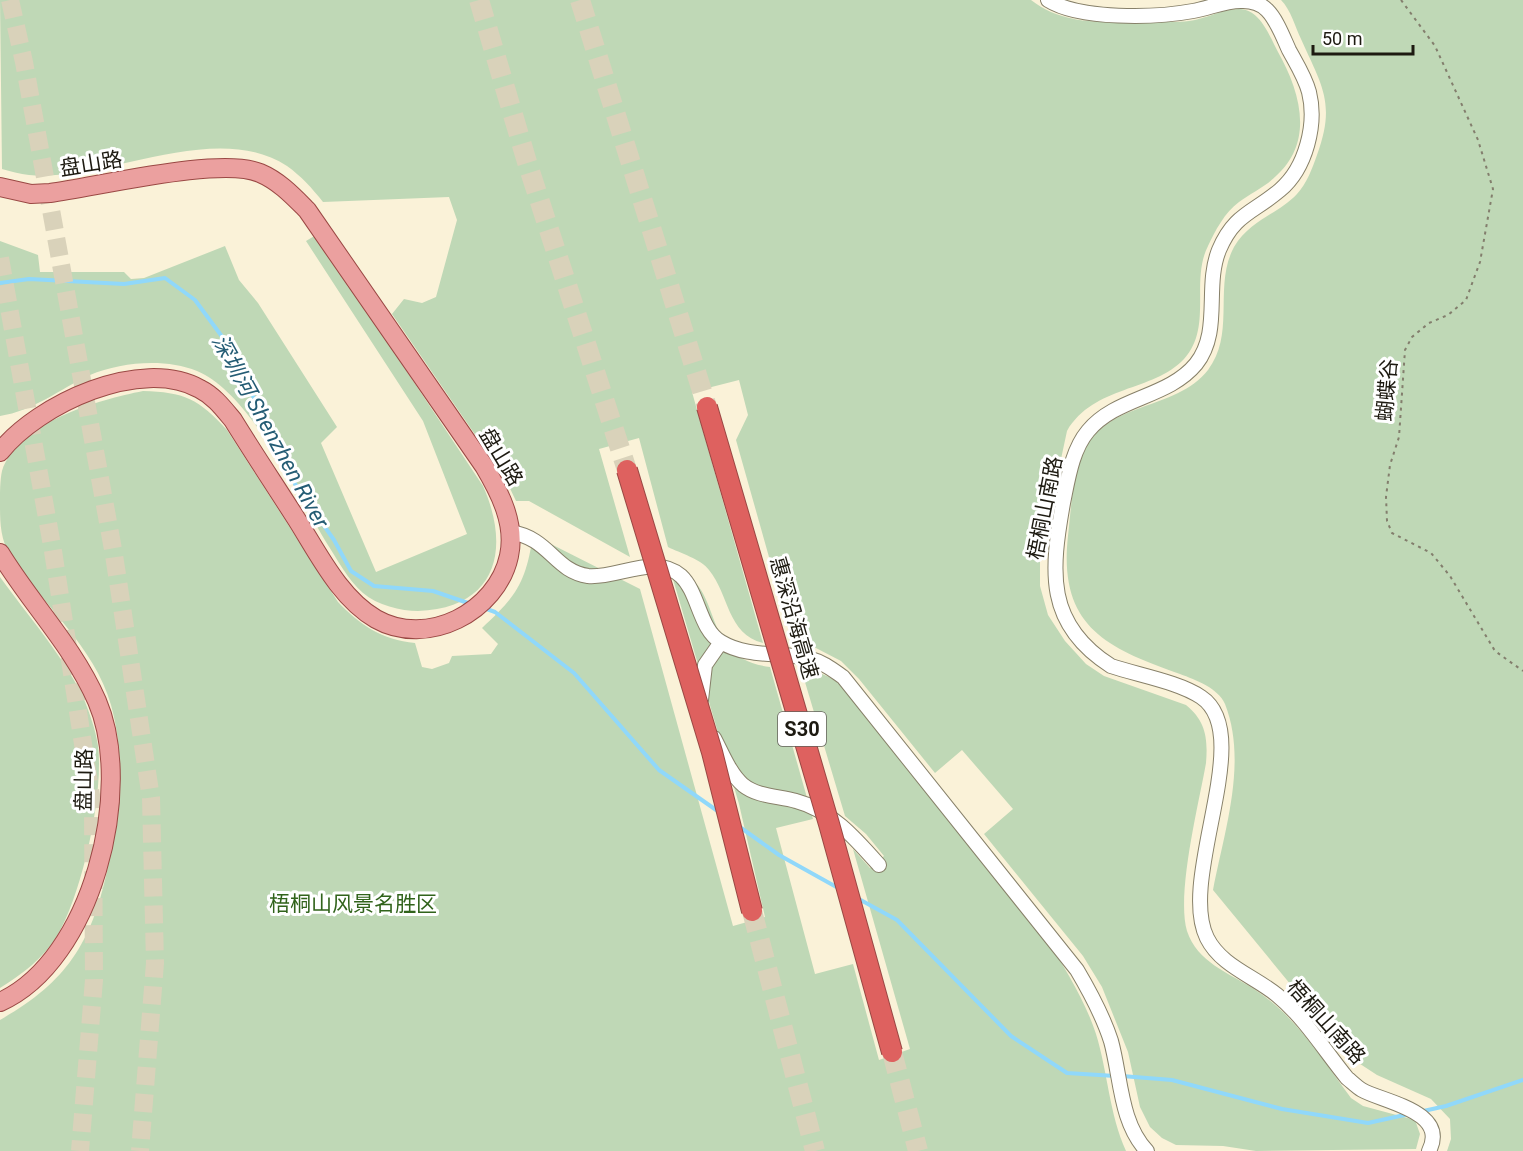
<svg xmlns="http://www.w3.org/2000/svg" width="1523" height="1151" font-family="Roboto,'Noto Sans SC',sans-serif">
<rect width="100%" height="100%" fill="#faf2d8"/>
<path fill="#bfd8b6" d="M0 0H1031C1063 25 1100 22 1139 22 1155 21 1173 23 1189 21 1206 19 1224 8 1241 9 1261 11 1270 37 1278 52 1300 91 1315 141 1276 176 1265 187 1251 193 1239 202 1225 212 1215 231 1208 246 1190 281 1213 327 1184 359 1153 392 1094 385 1067 431L1040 557V586L1048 615 1065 641 1086 664 1104 676 1186 705C1206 721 1208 739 1206 763 1199 803 1176 894 1187 931 1197 962 1229 973 1254 989 1296 1016 1322 1059 1351 1098L1363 1106 1415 1120 1420 1134 1416 1149 1256 1151 1223 1146 1176 1145 1162 1138 1150 1127 1140 1107 1128 1052 1102 987 1083 956 984 834 1013 809 962 750 935 773 859 679 841 661 814 647 793 642 736 440 748 415 739 380 692 392 763 643C727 634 729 594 709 570 701 559 680 553 668 547L639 438 599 449 630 557 529 501H516L505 478 392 314 404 299 422 303 436 297 457 220 449 197 323 202C312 188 301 176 287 166 214 119 108 182 29 175 20 174 10 171 2 169Z
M1281 0H1523V1151H1447L1451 1139 1450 1119 1431 1099 1377 1075 1351 1058 1213 890C1224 832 1248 762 1225 704 1218 688 1196 680 1180 674 1106 648 1058 626 1068 536 1071 509 1072 480 1083 454 1105 400 1175 412 1208 370 1236 333 1213 286 1234 247 1251 219 1277 215 1297 194 1307 183 1312 169 1317 155 1336 103 1322 86 1301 39 1295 27 1291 10 1281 0Z
M316 235 483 486C511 549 497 608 418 611 401 611 377 605 363 593 348 580 337 559 326 542 297 493 249 392 197 371 165 358 121 362 90 375 60 389 33 411 0 416V241L38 255 40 272H124L131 279 144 278 225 246 239 280 258 303 337 427 321 443 376 572 467 534 423 421 306 241Z
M143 391C184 392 199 399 227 430L338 602C360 625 382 640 415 643L422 667 432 669 449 663 452 656 491 654 498 644 482 628C517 596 526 582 533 535L640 589 733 926 765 917 739 804 670 569C728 580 695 658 770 667L813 819 776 828 815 974 853 964 879 1060 910 1049 853 849 870 868 884 856 866 834 845 816 802 672C827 670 838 682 854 699L1047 939C1065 969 1085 1000 1096 1034 1108 1073 1109 1113 1126 1151H0V1020C65 983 91 945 107 871 118 814 127 763 111 705 95 647 42 604 10 555 0 538 0 522 0 502 0 492 0 480 2 471 18 422 98 400 143 391Z
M0 577C28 616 62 654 83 697 89 711 96 731 98 746 104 795 82 894 57 936 43 959 22 974 0 988Z"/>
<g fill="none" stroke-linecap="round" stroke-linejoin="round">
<path stroke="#90d8fa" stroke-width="4" d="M0 283 29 279 124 284 165 278 195 300 229 346 295 484 334 540 351 571 374 586 433 591 471 604
M484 608 495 612 574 673 659 770 719 812
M737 825 779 855 840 889
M857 898 897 920 1011 1036 1067 1073 1115 1076
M1122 1076 1172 1080 1282 1109 1368 1123 1409 1114
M1419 1112 1446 1106 1523 1080"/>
<path stroke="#d9d2ba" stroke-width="18" stroke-dasharray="18 9" stroke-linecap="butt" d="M10 0 24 62 114 555 151 798 155 963 140 1151
M0 258 53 551 93 808 94 980 80 1151"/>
<path stroke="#d9d2ba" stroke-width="20" stroke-dasharray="20 10" stroke-linecap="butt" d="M479 0 527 162 627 470
M580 0 707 407
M752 911 815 1151
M892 1052 918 1151"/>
<g stroke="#878069" stroke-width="16">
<path id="minor" d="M1048 0C1080 20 1155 18 1193 11 1210 8 1227 0 1243 1 1252 1 1261 4 1267 10 1277 20 1283 37 1289 50 1296 63 1305 77 1309 92 1317 124 1306 168 1280 190 1253 213 1234 214 1219 250 1204 287 1222 331 1196 364 1168 398 1116 397 1088 431 1072 450 1068 479 1063 503 1051 571 1045 624 1111 666 1138 675 1179 682 1201 697 1257 734 1177 878 1207 938 1221 966 1254 976 1277 995 1304 1017 1325 1051 1347 1078 1352 1082 1357 1087 1362 1090 1383 1102 1449 1111 1429 1151
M510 532C550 538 554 571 588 576 616 579 656 553 681 576 699 593 699 629 721 642 749 659 782 651 811 659 823 662 833 670 843 677L1077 970C1090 992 1103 1016 1111 1041 1121 1077 1120 1123 1147 1151
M701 700 705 665 721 642
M714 738C722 753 730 774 743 785 758 797 779 796 796 801 831 810 856 839 879 865"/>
</g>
<g stroke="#9a4844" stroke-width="20">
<path id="major" d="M0 187 31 194 50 193C97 187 221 156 260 173 279 181 293 196 307 210L484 466C500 493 516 524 509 556 497 612 427 648 376 619 340 598 319 555 297 520 276 487 254 454 233 420 223 408 214 396 200 389 141 356 38 404 0 452
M0 553C31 604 73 646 97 701 135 789 92 961 0 1002"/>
</g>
<path stroke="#837e6d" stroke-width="2" stroke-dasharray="3 4.5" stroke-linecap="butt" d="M1401 0 1435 46 1478 140 1493 189 1480 262 1466 300 1448 315 1429 323 1412 337 1405 350 1399 437 1390 465 1386 497 1387 521 1392 533 1431 553 1450 576 1495 651 1523 671"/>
<use href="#minor" stroke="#fff" stroke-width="14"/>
<use href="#major" stroke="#eba09f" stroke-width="18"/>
<g stroke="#9a4844" stroke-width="22" stroke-linecap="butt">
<path id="highway-bridge" d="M707 407 829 824 892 1052
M627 470 712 752 752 911"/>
</g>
<use href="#highway-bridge" stroke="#de615f" stroke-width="20"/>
</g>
<g text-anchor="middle" stroke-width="6" stroke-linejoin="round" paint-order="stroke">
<rect fill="#fff" stroke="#615f58" stroke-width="1.5" x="778" y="712" width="48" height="34" rx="4.5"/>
<g font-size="20" font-weight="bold" fill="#1d1a11">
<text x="802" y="736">S30</text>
</g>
<g font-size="21" fill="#1d1a11" stroke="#fff">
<text transform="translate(91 164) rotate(-9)" y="7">盘山路</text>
<text transform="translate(1387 390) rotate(-85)" y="7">蝴蝶谷</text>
<text transform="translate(501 457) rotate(59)" y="7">盘山路</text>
<text transform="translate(1045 508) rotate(-79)" y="7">梧桐山南路</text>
<text transform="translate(794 618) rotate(74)" y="7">惠深沿海高速</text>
<text transform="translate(84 780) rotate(-89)" y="7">盘山路</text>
<text transform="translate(1326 1022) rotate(48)" y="7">梧桐山南路</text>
</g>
<g font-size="21" fill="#31631b" stroke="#fff">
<text x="353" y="911">梧桐山风景名胜区</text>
</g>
<g font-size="22" font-style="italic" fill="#245c74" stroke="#fff">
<text transform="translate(271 431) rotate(61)" y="8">深圳河 Shenzhen River</text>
</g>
</g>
<path d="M1313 45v9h100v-9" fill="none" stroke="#1d1a11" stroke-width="3"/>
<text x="1322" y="45" font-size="18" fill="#1d1a11" stroke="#ffffff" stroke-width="4.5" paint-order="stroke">50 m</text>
</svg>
